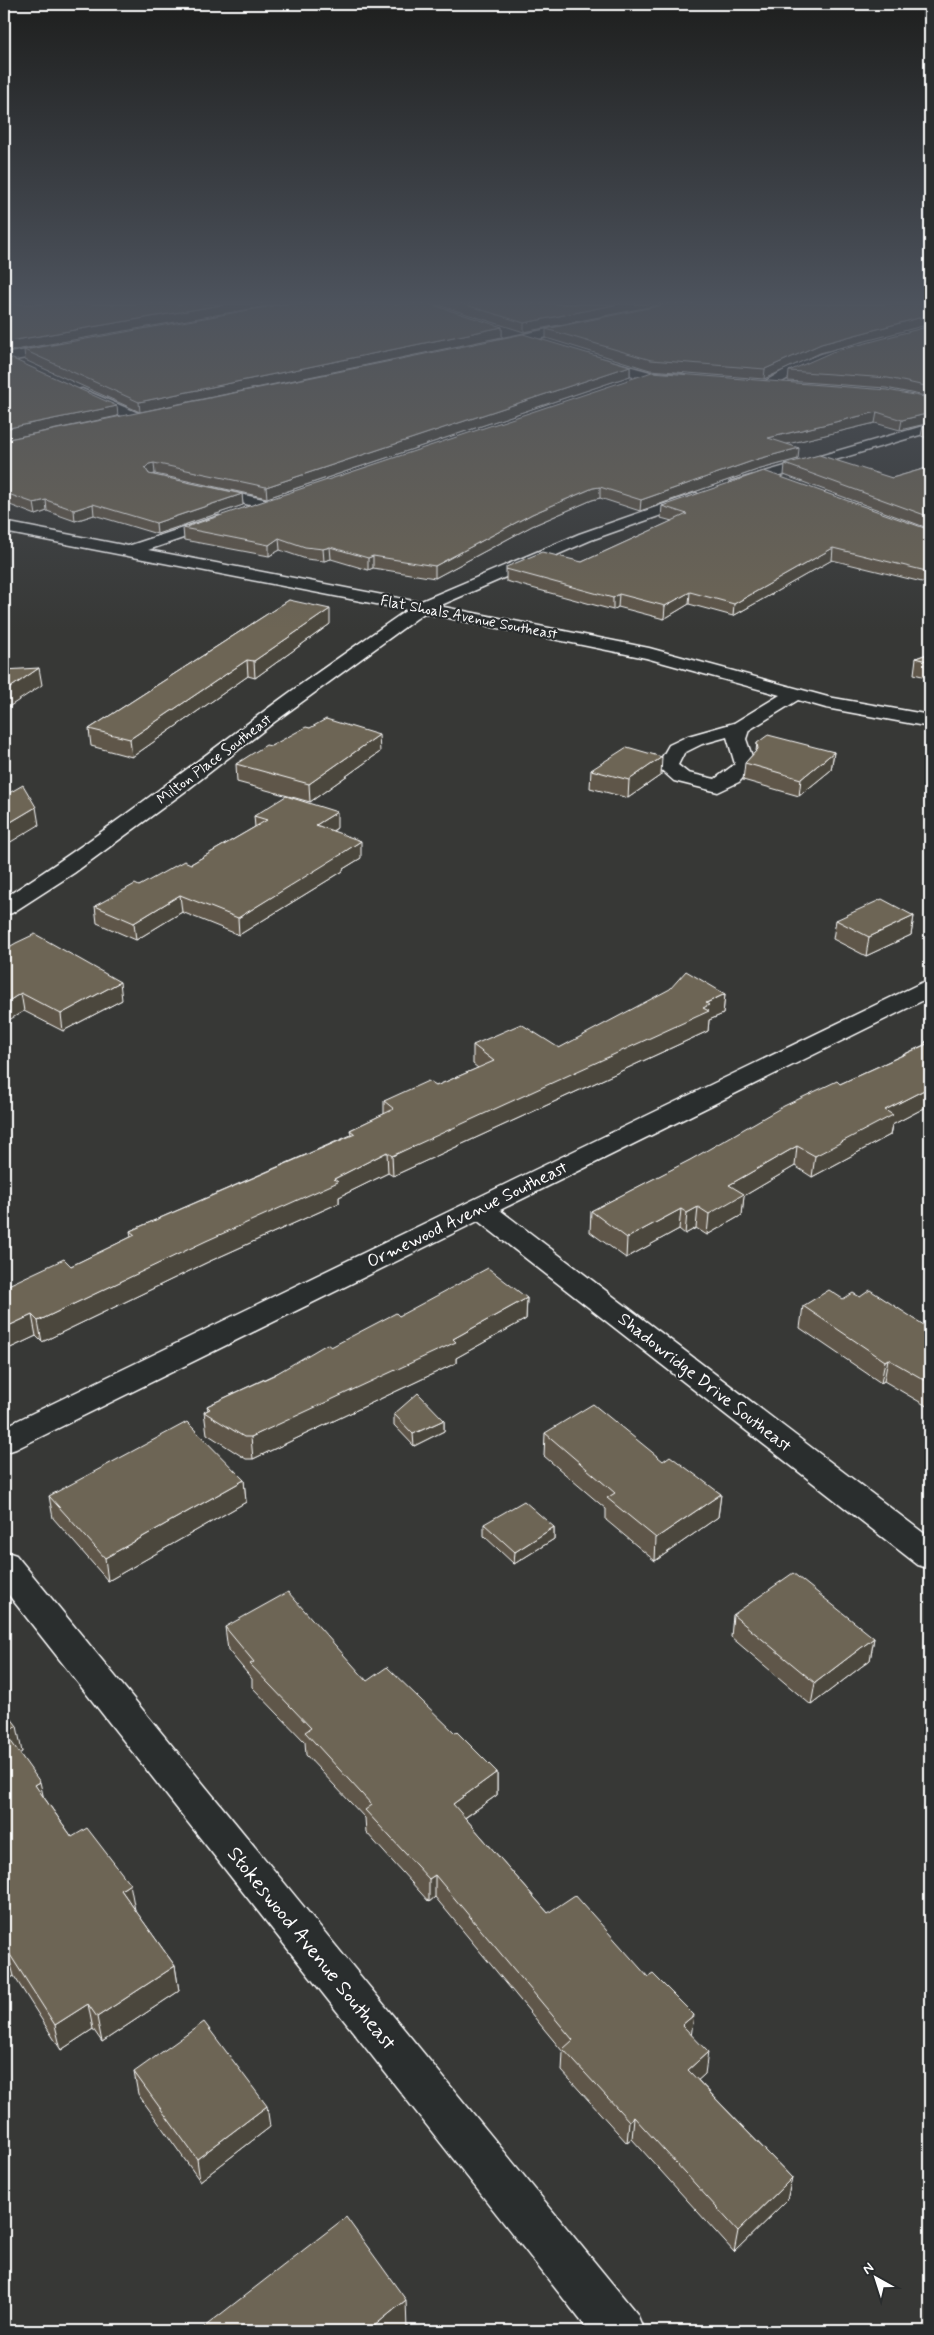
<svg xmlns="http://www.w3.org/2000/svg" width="934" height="2335" font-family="Mynerve,sans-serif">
<rect width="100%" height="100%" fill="#373836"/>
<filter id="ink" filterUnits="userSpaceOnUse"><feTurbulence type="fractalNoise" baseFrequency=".02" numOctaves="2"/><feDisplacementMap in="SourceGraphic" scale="10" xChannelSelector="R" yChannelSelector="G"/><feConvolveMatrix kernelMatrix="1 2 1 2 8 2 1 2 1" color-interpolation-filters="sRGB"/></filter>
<g filter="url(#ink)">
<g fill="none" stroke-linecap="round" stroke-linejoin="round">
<g stroke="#fff" stroke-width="3">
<path id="minor" d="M582 322 586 323 588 326 586 329 495 348 489 344 495 340Z
M61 344 67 348 65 351 4 362V354Z
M839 348 843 349 845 352 843 355 806 368 771 388 766 389 759 385 798 362Z
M595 357 650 372 682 374 688 378C677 392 607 368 591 364L589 361Z
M82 389 143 415 145 418 138 422 133 421 77 396 75 393 77 390Z
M930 424V432L740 488 735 489 728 485 730 482Z
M206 487 273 501 276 504 268 509 201 494 199 491Z
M696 493 704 498 701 501 591 540 439 606 649 648 828 697 930 715V727L826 708 798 700 749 730 746 739 755 765 739 782 718 792 674 781 657 766 669 745 688 736 734 723 780 695 646 658 424 613 273 723 187 790 74 873 12 913 4 915V898C92 842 175 778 259 715 307 679 357 645 407 610L4 532V522L128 546 219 516 224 518 227 521 224 524 148 550 419 602 579 534ZM727 737 735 764 715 779 688 773 678 765 684 753 702 744Z
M930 981V997L500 1210 930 1538V1569L918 1565 478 1221 16 1449 4 1453V1427L921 983Z
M4 1551 16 1555 637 2314 644 2331H589L4 1589Z"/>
</g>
<use href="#minor" fill="#2a2d2e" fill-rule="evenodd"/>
</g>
<path fill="#5e5749" stroke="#fff" d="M435 304H664L524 332Z
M930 326V397L886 388 788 381 789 371Z
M502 327V337L140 412 25 360 24 350Z
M546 329 820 353 764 379 650 370 546 338Z
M630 366V376L267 498 155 474 153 475 242 494 243 505 157 534 94 515 75 521 47 511 36 515 10 505 4 506V440Z
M930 398 900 430 875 423 787 444 798 459 757 470 640 511 600 498 592 500 532 526 435 578 373 568 368 570 331 559 324 561 306 559 280 550 269 556 184 540 183 528Z
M930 423V439L921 436 923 426Z
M785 464 892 478 930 467V529L784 475Z
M662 506 930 530V584L832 560 733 616 689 604 664 619 618 607 613 610 506 581V569L582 562 672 521 661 518Z
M289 600 330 624 255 678 248 676 132 757 91 746 89 729Z
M930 653V678L914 674 916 658Z
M310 728 380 752 310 802 237 782 236 764 271 746Z
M757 743 834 752 831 770 799 796 743 780 745 763 756 751Z
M591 770 661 775 628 798 590 788Z
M254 816 337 828 333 831 361 858 343 869V871L239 935 182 912 136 940 97 923 95 906 139 886 191 864 255 827Z
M914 916 911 935 866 956 833 939 836 920Z
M4 950 122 1000 63 1031 24 1011Z
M725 994 723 1014 709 1020 708 1031 393 1176 388 1173 339 1197V1203L208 1262 42 1342 36 1336 4 1351V1287L71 1266 131 1237 130 1231 351 1135 350 1130 384 1114V1101L436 1086 478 1068 473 1064V1045L559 1048Z
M930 1039V1105L892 1125 890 1135 812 1177 795 1166 744 1196 742 1215 707 1235 696 1228 685 1234 679 1229 626 1258 590 1232 591 1211 840 1084 924 1045 925 1042Z
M860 1297 930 1337V1408L884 1381 881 1383 800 1328 803 1306Z
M527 1298 526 1319 456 1358V1363L253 1459H246L207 1434 204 1412 208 1410 207 1406 399 1316Z
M394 1414 444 1420V1431L414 1446 394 1425Z
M545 1433 663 1461 721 1494 718 1517 655 1561 606 1520V1509L544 1456Z
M244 1480 246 1502 108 1581 53 1518 49 1496Z
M484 1524 554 1527V1539L514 1564 484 1536Z
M733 1615 874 1638 870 1660 811 1705 731 1637Z
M225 1627 367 1681 455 1733 497 1772V1795L465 1818 548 1913 691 2035 705 2074 698 2080 792 2178 787 2200 734 2252 632 2139 627 2143 562 2071 563 2052 435 1897 429 1902 366 1832 365 1818 306 1755 305 1742 252 1687V1679L228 1650Z
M4 1709 22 1752 19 1753 43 1796 72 1837 135 1910 175 1966 179 1991 102 2042 93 2029 61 2050 14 1976 4 1982Z
M134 2072 270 2127 200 2181 138 2094Z"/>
<path fill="#4c473c" stroke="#fff" d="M227 304H279L4 352V342Z
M619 304H664L524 332V323Z
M930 315V324L820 353 764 379 765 369 821 344Z
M502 327V337L140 412 139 402Z
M630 366V376L267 498 266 487Z
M117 406 118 416 4 440V429Z
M877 412 875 423 767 449 768 438Z
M930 413V423L900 430 902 420Z
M799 448 798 459 757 470 640 511 641 500 758 459Z
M154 463 155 474 150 475 145 468 149 464Z
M600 487V498L592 500 532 526 435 578V566L532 514 593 488Z
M8 494 10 505 4 506V495Z
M242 494 243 505 157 534 156 523Z
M46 500 47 511 36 515 34 503Z
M93 504 94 515 75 521 74 510Z
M279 538 280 550 269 556V545Z
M330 547 331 559 324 561 323 549Z
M833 548 832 560 733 616 734 604Z
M373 556V568L368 570V558Z
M690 592 689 604 664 619 665 606Z
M619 594 618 607 613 610V598Z
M330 609V624L255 678 254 661Z
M247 660 248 676 132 757 130 739Z
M39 668 42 685 4 710V692Z
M379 735 380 752 310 802 309 784Z
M834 752 831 770 799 796 801 779Z
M662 757 661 775 628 798 629 780Z
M36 807 39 825 4 846V826Z
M337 812V828L317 841 316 825Z
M361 841V858L343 869V871L239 935 238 918Z
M180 895 182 912 136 940 134 923Z
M914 916 911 935 866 956 869 937Z
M120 982 122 1000 63 1031 61 1014Z
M21 993 24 1011 4 1023V1004Z
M725 994 723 1014 709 1020 708 1031 393 1176 392 1156Z
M930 1087V1105L892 1125 890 1135 812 1177 815 1156 885 1110Z
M797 1146 795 1166 744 1196 742 1215 707 1235 709 1214 729 1185Z
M387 1152 388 1173 339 1197V1203L208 1262 42 1342 38 1321 334 1179Z
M698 1207 696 1228 685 1234 687 1213Z
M681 1209 679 1229 626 1258 627 1238Z
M527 1298 526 1319 456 1358V1363L253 1459 251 1437 453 1339Z
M32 1315 36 1336 4 1351V1328Z
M930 1331V1335L927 1352 925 1334Z
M888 1359 884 1381 881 1383 885 1361Z
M444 1420V1431L414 1446 413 1434Z
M244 1480 246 1502 108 1581 105 1558Z
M721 1494 718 1517 655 1561 656 1538Z
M554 1527V1539L514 1564 515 1552Z
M874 1638 870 1660 811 1705 815 1683Z
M17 1726 22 1752 11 1759 5 1733Z
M497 1772V1795L453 1826V1804Z
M40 1782 46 1808 35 1785Z
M435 1875V1897L429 1902V1879Z
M130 1884 135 1910 121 1890Z
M7 1950 14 1976 4 1982V1953Z
M175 1966 179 1991 102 2042 97 2017Z
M88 2004 93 2029 61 2050 55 2025Z
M694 2015 691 2037 682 2025Z
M708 2052 705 2074 685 2092 688 2070Z
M267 2106 270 2127 200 2181 197 2159Z
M634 2117 632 2139 627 2143 629 2121Z
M792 2178 787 2200 734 2252 738 2231Z
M406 2300 407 2330 406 2331H368Z"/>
<path fill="#6d6555" stroke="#fff" d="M4 304H227L4 342Z
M283 304H430L502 327 139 402 24 350Z
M463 304H619L524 323Z
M668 304H930V315L821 344 765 369 651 360 546 329Z
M930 326V387L888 378 789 371 832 352Z
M523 334 630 366 266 487 154 463 149 464 145 468 149 474 242 494 156 523 93 504 74 510 46 500 34 503 8 494 4 495V440Z
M4 355 117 406 4 429Z
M652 372 887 390 930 398V413L902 420 877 412 768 438 799 448 758 459 641 500 600 487 593 488 532 514 435 566 373 556 368 558 330 547 323 549 305 547 279 538 269 545 183 528Z
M930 423V428L923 426Z
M819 455 892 478 930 467V517L785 464Z
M764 471 930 530V572L833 548 734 604 690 592 665 606 619 594 613 598 506 569V567L542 552 582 562 687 514 662 506Z
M289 600 330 609 254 661 247 660 130 739 89 729Z
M930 653V662L916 658Z
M39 668 4 692V670Z
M326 719 379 735 309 784 236 764 266 745 271 746 306 727 310 728Z
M768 735 834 752 801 779 745 763 758 749 757 743Z
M627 747 662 757 629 780 591 770Z
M23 785 36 807 4 826V796Z
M286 796 337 812 316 825 361 841 341 854H342L238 918 180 895 134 923 95 906 135 884 139 886 184 861 191 864 267 820 254 816Z
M882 899 914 916 869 937 836 920Z
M35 934 120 982 61 1014 21 993 4 1004V950L16 943Z
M686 971 725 994 706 1003 709 1005 703 1008 709 1011 392 1156 387 1152 334 1179 338 1182 206 1241 38 1321 32 1315 4 1328V1287L64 1259 71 1266 135 1235 130 1231 355 1134 350 1130 394 1109 384 1101 428 1081 436 1086 494 1061 473 1045 521 1024 559 1048 670 989Z
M930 1039V1087L885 1110 893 1115 815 1156 797 1146 729 1185 744 1194 709 1214 698 1207 687 1213 681 1209 627 1238 591 1211 690 1160 784 1106 837 1081 840 1084 927 1044 925 1042Z
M488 1268 527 1298 453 1339 456 1342 251 1437H244L204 1412 210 1409 207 1406 274 1375 327 1344 331 1347 396 1313 399 1316Z
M829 1290 843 1299 853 1293 860 1297 870 1290 930 1329V1331L925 1334 930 1337V1383L888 1359 885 1361 803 1306Z
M418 1393 444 1420 413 1434 394 1414Z
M593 1404 663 1461 670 1456 721 1494 656 1538 607 1498 615 1493 545 1433Z
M187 1422 244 1480 105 1558 49 1496Z
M524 1501 554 1527 515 1552 484 1524Z
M793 1573 874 1638 815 1683 733 1615Z
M288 1592 367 1681 387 1667 455 1733 457 1732 497 1772 453 1804 548 1913 575 1895 648 1977 653 1974 694 2015 682 2025 708 2052 688 2070 792 2178 738 2231 634 2117 629 2121 563 2049 573 2040 435 1875 429 1879 365 1810 372 1805 305 1732 311 1728 250 1664 254 1662 225 1627Z
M4 1709 17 1726 5 1733 40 1782 35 1785 72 1837 87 1828 130 1884 121 1890 175 1966 97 2017 88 2004 55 2025 7 1950 4 1953V1881L7 1880 4 1875Z
M204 2022 267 2106 197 2159 134 2072Z
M346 2217 406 2300 368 2331H199Z"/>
</g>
<linearGradient id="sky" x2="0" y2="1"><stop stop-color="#1e1f1e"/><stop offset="0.48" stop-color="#4d535d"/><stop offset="1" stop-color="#4d535d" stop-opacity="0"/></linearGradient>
<rect width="934" height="630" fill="url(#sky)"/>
<g text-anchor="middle" stroke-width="4.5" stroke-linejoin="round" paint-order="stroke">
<g font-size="15" fill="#fff" stroke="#2a2d2e">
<text transform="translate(469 617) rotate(11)" y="5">Flat Shoals Avenue Southeast</text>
<text transform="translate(214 759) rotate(-37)" y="5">Milton Place Southeast</text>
</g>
<g font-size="18" fill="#fff" stroke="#2a2d2e">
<text transform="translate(467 1214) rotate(-26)" y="6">Ormewood Avenue Southeast</text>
<text transform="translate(705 1382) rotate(38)" y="6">Shadowridge Drive Southeast</text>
</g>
<g font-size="21" fill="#fff" stroke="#2a2d2e">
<text transform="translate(312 1948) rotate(51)" y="7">Stokeswood Avenue Southeast</text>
</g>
</g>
<rect width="934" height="2335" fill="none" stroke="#2a2d2e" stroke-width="20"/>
<rect x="10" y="10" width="914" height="2315" fill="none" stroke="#fff" stroke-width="2" filter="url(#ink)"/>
<g transform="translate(876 2278) rotate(321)" stroke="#2a2d2e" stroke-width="4" paint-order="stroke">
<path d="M0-4L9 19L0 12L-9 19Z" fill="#ffffff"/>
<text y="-8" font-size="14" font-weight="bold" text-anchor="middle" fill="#ffffff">N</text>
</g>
</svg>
